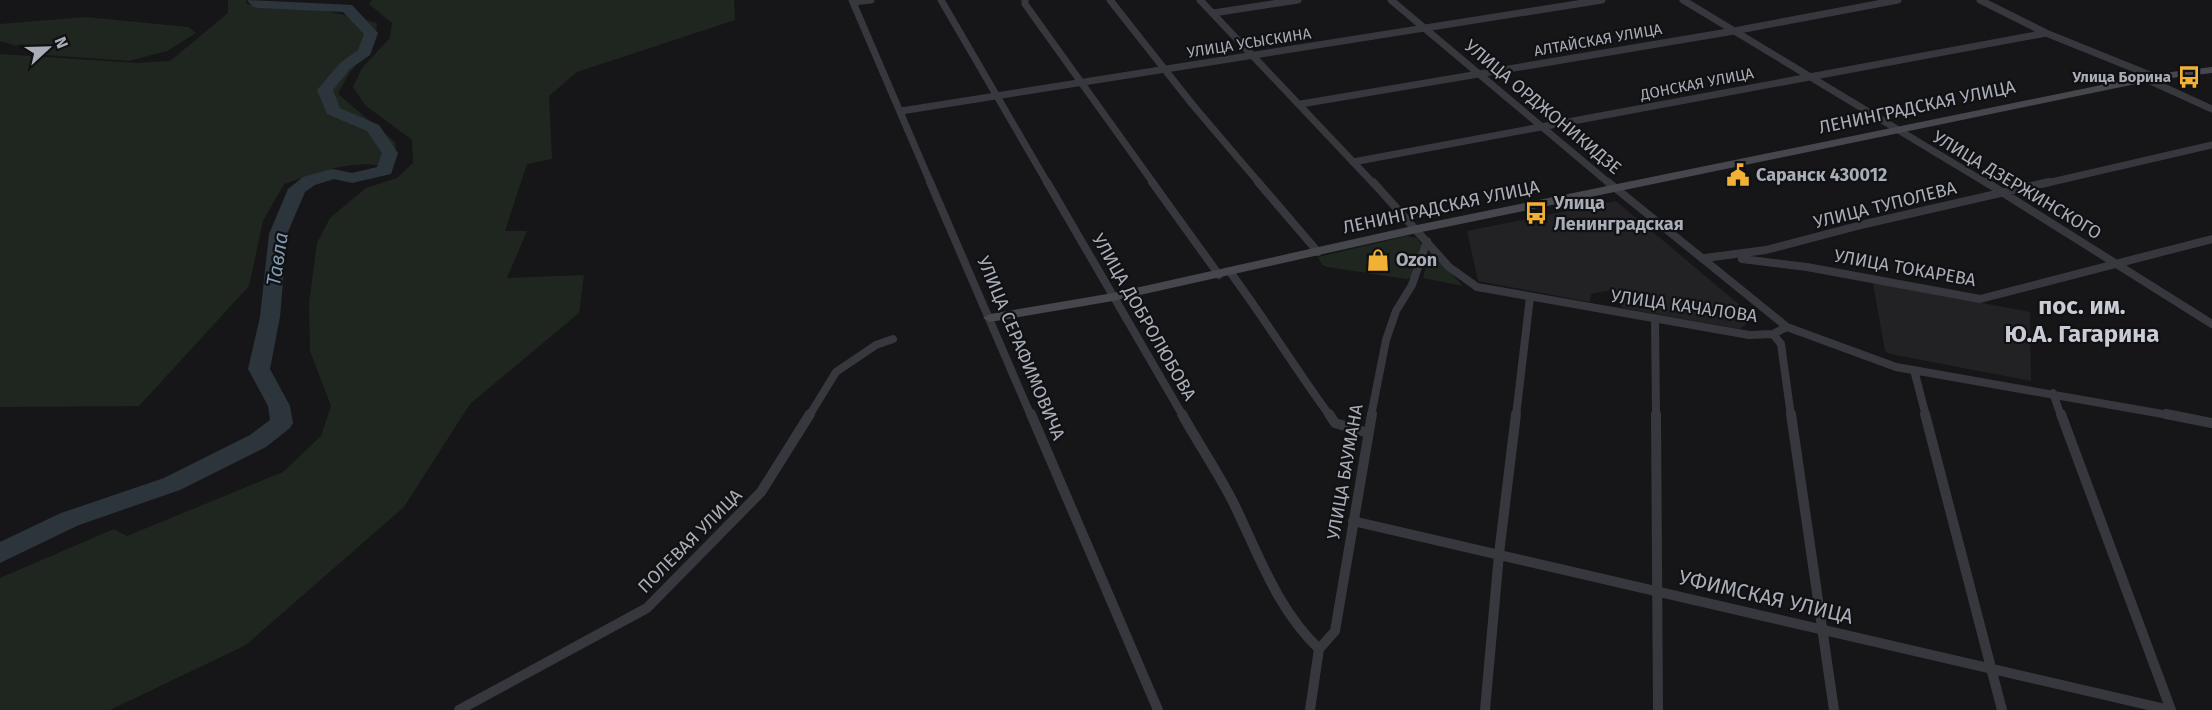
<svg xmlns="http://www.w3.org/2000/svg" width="2212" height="710" font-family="'Fira Sans',sans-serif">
<rect width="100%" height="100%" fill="#161618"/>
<path fill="#222225" d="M1616 201 1753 316V318L1740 329 1622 308 1612 290 1591 294 1590 302 1478 281 1467 231Z
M1876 283 2030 312 2031 381 1890 354 1885 351 1873 284Z"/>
<path fill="#1e261f" d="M228 0H246L247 4 270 8 323 10 377 23 375 41 348 75 338 94 395 142 397 157 382 166C349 159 315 174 284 184L263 221 249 286 139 406 0 407V54L138 63 170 61 228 13Z
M372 0H734L735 20 577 72 549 96 552 159 527 164 505 231H527L507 278 584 275 579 313 470 404 404 507 246 645 110 710H0V578L114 529 127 536 283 472 321 436 331 406 310 351 309 303 317 243 330 218 366 188 397 178 413 163 412 140 365 105 353 87 362 68 390 38 392 23 369 4Z
M86 17 188 27 196 33 167 51 129 61 46 55 0 41V24Z
M1407 236 1417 238 1422 245 1411 277 1407 279 1327 267 1322 265 1318 257Z
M1430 251 1463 286 1423 278Z"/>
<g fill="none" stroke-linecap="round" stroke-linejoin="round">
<path fill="#2c353c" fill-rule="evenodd" d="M247 0 352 5 378 33 370 55 350 69 333 90 340 108 379 125 398 153 391 174 352 183 334 179 315 185 305 192 287 234 280 317 270 369 290 406 293 423 290 428 266 447 180 490 79 525 0 563V542L61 513 164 478 250 435 270 420 268 406 248 369 260 317 269 234 288 189 303 177 327 170 333 169 352 173 377 167 382 153 367 131 327 114 317 90 340 63 358 50 364 34 343 12 258 8 253 7Z"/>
<path stroke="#37383d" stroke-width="7" d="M852 0 931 184
M941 0 1048 184
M1025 0V4L1154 184
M1110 0 1192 104 1260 184
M1200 0 1374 184
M1391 0 1610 184
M1683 0 1988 184
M1980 0 2046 33 2155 77
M853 2 871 0
M1213 13 1298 0
M2146 79 2212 109
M1301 104 1734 31 1898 0
M901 111 1602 0
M1353 162 2046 33
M2043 184 2212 145"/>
<path stroke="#37383d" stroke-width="8" d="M930 182 1031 416
M1047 182 1183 416
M1152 182 1219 275
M1258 182 1318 252
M1373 182 1449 267 1477 287 1749 335 1773 334 1787 327 1896 367 2174 416
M1608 182 1787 327
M1986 182 2212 324
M1705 258 1766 250 1865 224 2049 182
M1742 259 1807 267 1980 299 2212 239
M1230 272C1265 319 1295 368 1330 416
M1655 320 1656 416
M1773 334 1781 344 1791 416
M1914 370 1926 416
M2053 393 2061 416
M809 416 836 372 876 345 893 339
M1371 416 1386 340 1396 311 1412 285 1427 241
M1516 416 1530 297"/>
<path stroke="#37383d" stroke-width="10" d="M1031 414 1158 710
M1182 414C1199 445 1220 475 1235 506 1260 558 1277 608 1319 649
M1329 414 1335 423 1368 433
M1656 414 1658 710
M1791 414 1834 710
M1925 414 2002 710
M2061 414 2171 710
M2166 414 2212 423
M1353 521 2170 710
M459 710 647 608 761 492 810 414
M1310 710 1319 649 1335 631 1372 414
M1485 710 1499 554 1516 414"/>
<path fill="#45474d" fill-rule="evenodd" d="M2212 67V73L2155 80 1417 233 1113 301 990 322 983 318 990 314 1113 293 1417 225 2155 74Z"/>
</g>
<defs>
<g id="bus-bare" transform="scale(1.8)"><path d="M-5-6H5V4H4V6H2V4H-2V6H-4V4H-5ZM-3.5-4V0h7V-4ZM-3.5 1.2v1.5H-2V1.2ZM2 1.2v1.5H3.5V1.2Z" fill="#f2b134" stroke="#111113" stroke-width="2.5" paint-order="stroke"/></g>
<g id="civic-bare" transform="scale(1.8)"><path d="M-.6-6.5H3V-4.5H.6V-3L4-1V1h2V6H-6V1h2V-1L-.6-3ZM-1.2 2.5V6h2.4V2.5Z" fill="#f2b134" stroke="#111113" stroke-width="2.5" paint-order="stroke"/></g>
<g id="shop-bare" transform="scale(1.8)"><path d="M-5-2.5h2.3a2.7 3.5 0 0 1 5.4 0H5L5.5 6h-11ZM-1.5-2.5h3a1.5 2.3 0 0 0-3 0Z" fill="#f2b134" stroke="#111113" stroke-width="2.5" paint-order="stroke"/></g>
</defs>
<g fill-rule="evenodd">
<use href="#bus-bare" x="2189" y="77"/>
<use href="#civic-bare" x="1738" y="175"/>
<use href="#bus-bare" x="1536" y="213"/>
<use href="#shop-bare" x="1378" y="260"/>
</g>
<g text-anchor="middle" stroke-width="4.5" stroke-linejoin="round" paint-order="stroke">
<g font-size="15" fill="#a8adb8" stroke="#111113">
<text transform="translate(1598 40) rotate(-10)" y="5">АЛТАЙСКАЯ УЛИЦА</text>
<text transform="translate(1249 43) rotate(-9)" y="5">УЛИЦА УСЫСКИНА</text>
<text transform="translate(1697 84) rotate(-11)" y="5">ДОНСКАЯ УЛИЦА</text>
</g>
<g font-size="15" font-weight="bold" fill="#a8adb8" stroke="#111113" text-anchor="end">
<text x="2171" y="82">Улица Борина</text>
</g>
<g font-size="18" fill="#a8adb8" stroke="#111113">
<text transform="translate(1543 107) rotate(40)" y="6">УЛИЦА ОРДЖОНИКИДЗЕ</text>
<text transform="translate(1917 107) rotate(-12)" y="6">ЛЕНИНГРАДСКАЯ УЛИЦА</text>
<text transform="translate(2017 185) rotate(31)" y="6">УЛИЦА ДЗЕРЖИНСКОГО</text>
<text transform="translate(1885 205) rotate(-14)" y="6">УЛИЦА ТУПОЛЕВА</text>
<text transform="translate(1441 207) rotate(-12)" y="6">ЛЕНИНГРАДСКАЯ УЛИЦА</text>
<text transform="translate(1905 268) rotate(10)" y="6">УЛИЦА ТОКАРЕВА</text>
<text transform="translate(1684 306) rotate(8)" y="6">УЛИЦА КАЧАЛОВА</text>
<text transform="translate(1144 317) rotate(60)" y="6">УЛИЦА ДОБРОЛЮБОВА</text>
<text transform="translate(1021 348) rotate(67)" y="6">УЛИЦА СЕРАФИМОВИЧА</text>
<text transform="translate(1345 472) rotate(-80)" y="6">УЛИЦА БАУМАНА</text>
<text transform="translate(690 541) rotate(-45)" y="6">ПОЛЕВАЯ УЛИЦА</text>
</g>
<g font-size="18" font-weight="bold" fill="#a8adb8" stroke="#111113" text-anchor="start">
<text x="1756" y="181">Саранск 430012</text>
<text x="1554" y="209">Улица<tspan x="1554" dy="21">Ленинградская</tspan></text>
<text x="1396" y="266">Ozon</text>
</g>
<g font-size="20" font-style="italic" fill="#7f9bb3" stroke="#111113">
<text transform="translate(277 259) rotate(-81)" y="7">Тавла</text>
</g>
<g font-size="21" fill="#a8adb8" stroke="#111113">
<text transform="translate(1766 597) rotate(13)" y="7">УФИМСКАЯ УЛИЦА</text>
</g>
<g font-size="24" font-weight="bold" fill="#c9ccd4" stroke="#111113">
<text x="2082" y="314">пос. им.<tspan x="2082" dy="28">Ю.А. Гагарина</tspan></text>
</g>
</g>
<g transform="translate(48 48) rotate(68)" stroke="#111113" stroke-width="4.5" paint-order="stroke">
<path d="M0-4.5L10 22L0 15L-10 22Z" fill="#a8adb8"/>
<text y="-9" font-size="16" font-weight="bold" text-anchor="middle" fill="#a8adb8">N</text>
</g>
</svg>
